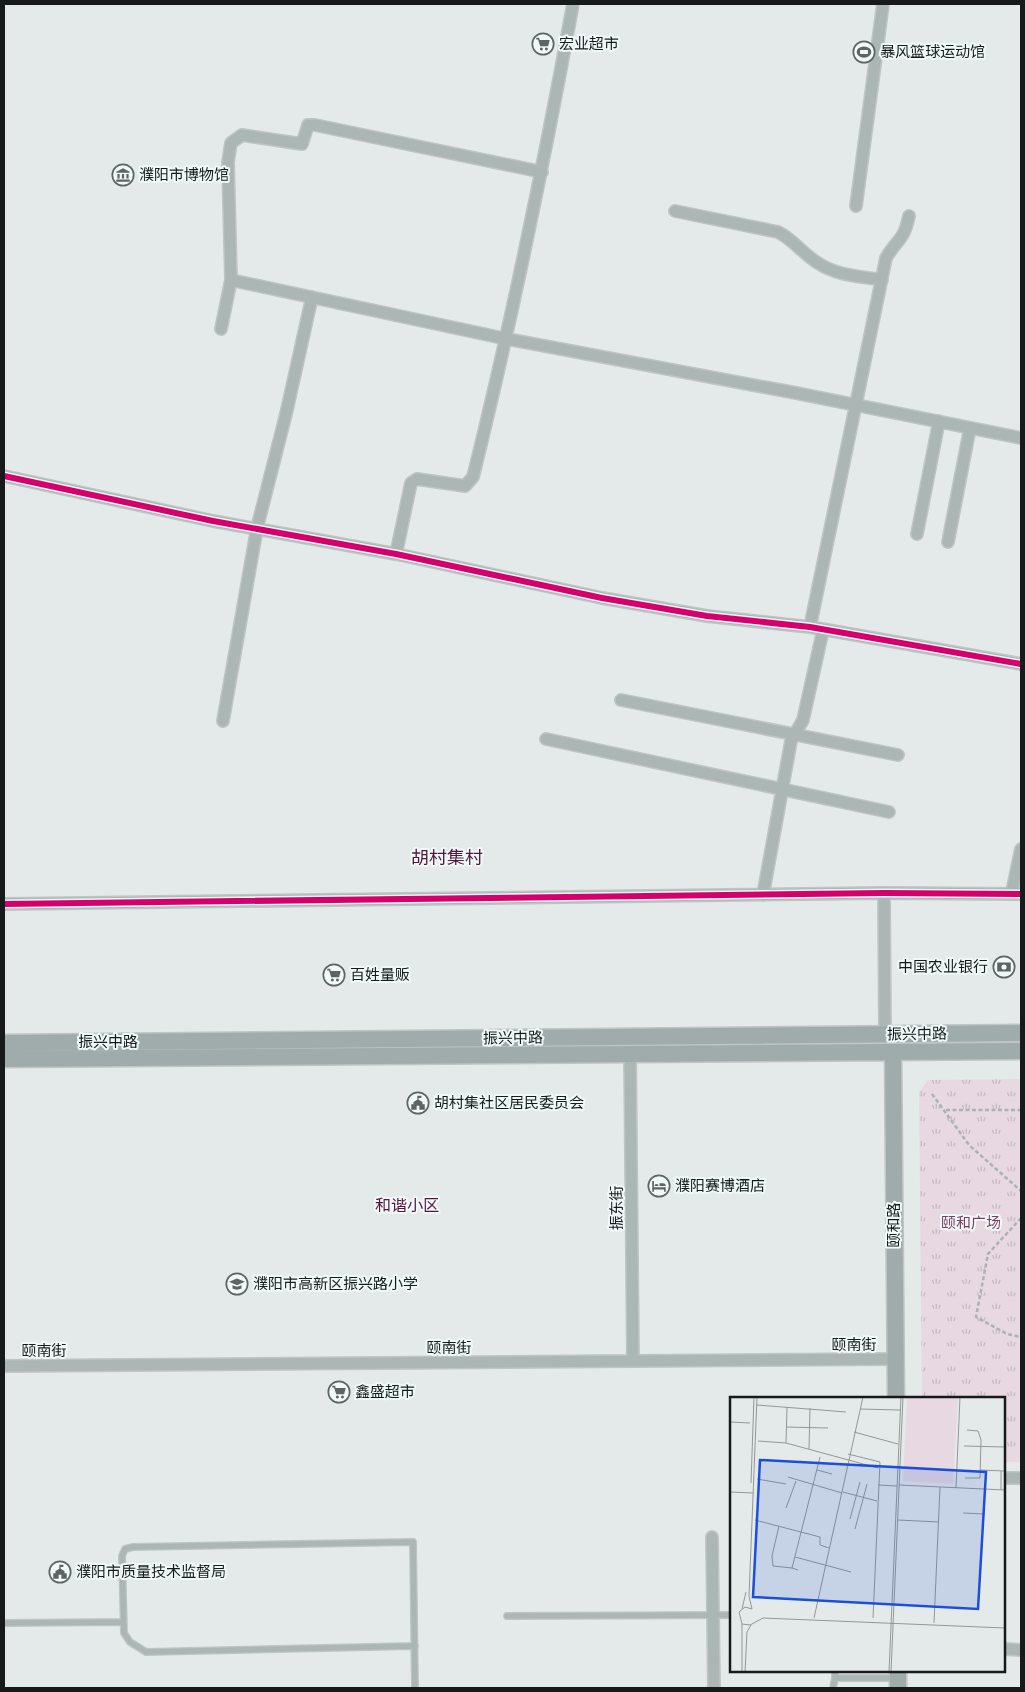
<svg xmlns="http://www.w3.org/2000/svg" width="1025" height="1692" font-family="Barlow,'Noto Sans SC',sans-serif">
<defs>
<pattern id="grass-tufts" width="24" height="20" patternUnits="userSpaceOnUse" patternTransform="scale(1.25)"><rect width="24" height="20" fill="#e7d8e1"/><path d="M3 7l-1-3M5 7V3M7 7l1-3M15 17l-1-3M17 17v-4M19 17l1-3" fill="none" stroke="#c5b9c0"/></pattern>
</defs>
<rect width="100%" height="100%" fill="#e4eaea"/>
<path fill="url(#grass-tufts)" d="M1021 1079V1462H1004V1398H922L919 1092 928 1080Z"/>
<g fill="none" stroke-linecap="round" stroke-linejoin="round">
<g stroke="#c0c4c4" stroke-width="8">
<path id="lane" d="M507 1616 731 1615
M4 1623 123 1622
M415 1646 146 1652 130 1642 124 1633 122 1556 125 1549 133 1547 413 1542 415 1688
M835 1671V1678H896
M833 1688 835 1678"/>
</g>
<g stroke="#c0c4c4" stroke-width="14">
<path id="street" d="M856 206 883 4
M675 211 778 232C794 240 803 254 818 263 837 276 860 276 882 280
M231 280 228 162 231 143 242 135 302 144 308 125H315L542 172
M221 329 231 280 507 339 796 393 1021 438
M4 476 213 521 396 554 602 598 707 616 810 627 1021 664
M917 534 939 421
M948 542 970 428
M396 554 411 483 417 479 465 486 473 477C512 320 544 163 573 4
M810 627 886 258C897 239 904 241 909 216
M621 700 898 755
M223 721 257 528 286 414 312 297
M546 739 889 812
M1012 892 1021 849
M884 893 885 1034
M763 895 791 741 803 720 823 630
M4 904 884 893 1021 894
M630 1054 633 1361
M4 1366 895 1359
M1004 1478H1021
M712 1537 714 1688
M1004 1649 1021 1650"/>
</g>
<g stroke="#c0c4c4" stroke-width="19">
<path id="secondary" d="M4 1043 1021 1033
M893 1052 896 1398
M4 1059 1021 1051
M898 1671V1688"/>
</g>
<path stroke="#acb2b2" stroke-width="2.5" stroke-dasharray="4 2.5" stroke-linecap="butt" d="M932 1094 969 1145 1021 1191
M946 1110H1021
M1021 1218 988 1254 976 1317 1007 1334 1021 1337"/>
<use href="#lane" stroke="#acb6b5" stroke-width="5.5"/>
<use href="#street" stroke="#acb6b5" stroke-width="11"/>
<use href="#secondary" stroke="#a0acab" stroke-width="16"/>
<g stroke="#eff9f9" stroke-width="9">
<path id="cycleway" d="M4 476 213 521 396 554 602 598 707 616 810 627 1021 664
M4 904 884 893 1021 894"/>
</g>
<use href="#cycleway" stroke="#d6006c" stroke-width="6"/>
</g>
<defs>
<g id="supermarket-ring" transform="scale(1.125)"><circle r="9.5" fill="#eff9f9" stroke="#5f6363" stroke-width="1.5"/><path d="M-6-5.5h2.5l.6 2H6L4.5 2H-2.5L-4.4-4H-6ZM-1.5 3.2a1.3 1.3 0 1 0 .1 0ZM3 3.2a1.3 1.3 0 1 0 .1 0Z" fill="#5f6363"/></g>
<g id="stadium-ring" transform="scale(1.125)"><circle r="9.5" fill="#eff9f9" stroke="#5f6363" stroke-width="1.5"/><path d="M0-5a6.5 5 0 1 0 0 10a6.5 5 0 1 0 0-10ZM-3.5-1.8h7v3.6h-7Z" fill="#5f6363"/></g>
<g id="museum-ring" transform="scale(1.125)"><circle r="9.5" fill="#eff9f9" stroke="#5f6363" stroke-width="1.5"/><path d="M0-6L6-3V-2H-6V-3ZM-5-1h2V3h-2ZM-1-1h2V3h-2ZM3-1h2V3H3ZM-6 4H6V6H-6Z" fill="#5f6363"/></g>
<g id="bank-ring" transform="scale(1.125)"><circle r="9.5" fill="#eff9f9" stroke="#5f6363" stroke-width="1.5"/><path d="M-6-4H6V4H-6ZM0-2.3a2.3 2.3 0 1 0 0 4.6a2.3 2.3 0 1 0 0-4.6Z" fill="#5f6363"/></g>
<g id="civic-ring" transform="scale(1.125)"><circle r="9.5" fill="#eff9f9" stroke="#5f6363" stroke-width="1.5"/><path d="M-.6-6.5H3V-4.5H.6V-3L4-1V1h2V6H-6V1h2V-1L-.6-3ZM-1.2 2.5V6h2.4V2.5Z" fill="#5f6363"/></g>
<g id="hotel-ring" transform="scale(1.125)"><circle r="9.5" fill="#eff9f9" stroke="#5f6363" stroke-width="1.5"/><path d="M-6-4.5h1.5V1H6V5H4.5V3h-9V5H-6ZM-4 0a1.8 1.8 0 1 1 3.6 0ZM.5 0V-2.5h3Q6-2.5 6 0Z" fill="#5f6363"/></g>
<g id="school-ring" transform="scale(1.125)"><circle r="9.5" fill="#eff9f9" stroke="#5f6363" stroke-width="1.5"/><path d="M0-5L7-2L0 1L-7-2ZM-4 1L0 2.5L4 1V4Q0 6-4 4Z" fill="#5f6363"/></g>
</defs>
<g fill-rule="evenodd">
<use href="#supermarket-ring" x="543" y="44"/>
<use href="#stadium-ring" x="864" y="52"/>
<use href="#museum-ring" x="123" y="175"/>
<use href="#bank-ring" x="1004" y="967"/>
<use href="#supermarket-ring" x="334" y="975"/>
<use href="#civic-ring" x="418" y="1103"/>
<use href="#hotel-ring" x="659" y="1186"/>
<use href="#school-ring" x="237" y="1284"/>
<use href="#supermarket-ring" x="339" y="1392"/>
<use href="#civic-ring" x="60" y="1572"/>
</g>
<g text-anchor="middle" stroke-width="4" stroke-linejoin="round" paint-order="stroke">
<g font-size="15" fill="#171a1a" stroke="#eff9f9" text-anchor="start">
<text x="559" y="49">宏业超市</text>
<text x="880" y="57">暴风篮球运动馆</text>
<text x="139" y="180">濮阳市博物馆</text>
<text x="988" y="972" text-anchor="end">中国农业银行</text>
<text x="350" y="980">百姓量贩</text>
<text x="434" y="1108">胡村集社区居民委员会</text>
<text x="675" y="1191">濮阳赛博酒店</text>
<text x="253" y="1289">濮阳市高新区振兴路小学</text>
<text x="355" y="1397">鑫盛超市</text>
<text x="76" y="1577">濮阳市质量技术监督局</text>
</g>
<g font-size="15" fill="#171a1a" stroke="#eff9f9">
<text transform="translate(917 1034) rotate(-1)" y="5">振兴中路</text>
<text transform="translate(513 1038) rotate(-1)" y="5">振兴中路</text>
<text x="108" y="1047">振兴中路</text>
<text transform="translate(617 1208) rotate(-90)" y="5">振东街</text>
<text transform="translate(894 1225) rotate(-90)" y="5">颐和路</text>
<text x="854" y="1350">颐南街</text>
<text x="449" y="1353">颐南街</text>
<text x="44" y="1356">颐南街</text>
</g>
<g font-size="15" fill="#7e3d62" stroke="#eff9f9">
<text x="971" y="1228">颐和广场</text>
</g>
<g font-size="16" fill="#55183d" stroke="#eff9f9">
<text x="407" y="1211">和谐小区</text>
</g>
<g font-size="18" fill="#55183d" stroke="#eff9f9">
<text x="447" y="864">胡村集村</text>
</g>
</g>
<g transform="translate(730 1397)">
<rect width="275" height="275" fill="#e4eaea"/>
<path d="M177 0H228L223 87 173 84Z" fill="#e7d8e1"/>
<path fill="none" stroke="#929797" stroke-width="1" d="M27 8 116 15M130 12 170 13M0 25 20 26M56 30 98 31M124 35 168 47M28 44 56 46 148 71M56 46 57 10M234 49 275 50M79 52 80 11M118 57 150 65 143 221M87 73 102 77M250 73 275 74M58 80 112 96M235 81H250L251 43 248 34 237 33M27 82 56 87M21 86 24 0M148 88 167 89M169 88 275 93M226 91 230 0M271 93V74M0 95 23 96M113 95 147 104M56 111 66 84M233 116 255 117M120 122 130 85M25 123 90 140V148L99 151M168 123 209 125M49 129 42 159 43 169 62 171M125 132 137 87M65 160 121 175M68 173 62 171 90 60M12 212 16 195M22 212 15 210 9 215 12 227 20 228 33 221 275 231M22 212 19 199 27 0M84 221 133 0M204 226 210 90M12 227V275M15 275 17 235 21 228M159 275 171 0M161 275 173 0"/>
<path fill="#1d4ed8" fill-opacity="0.15" stroke="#1d4ed8" stroke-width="2.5" d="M30 63 256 75 248 212 23 200Z"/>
<rect width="275" height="275" fill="none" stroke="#171a1a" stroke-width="2.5"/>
</g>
<rect width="1025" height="1692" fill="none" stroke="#171a1a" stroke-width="10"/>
</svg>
